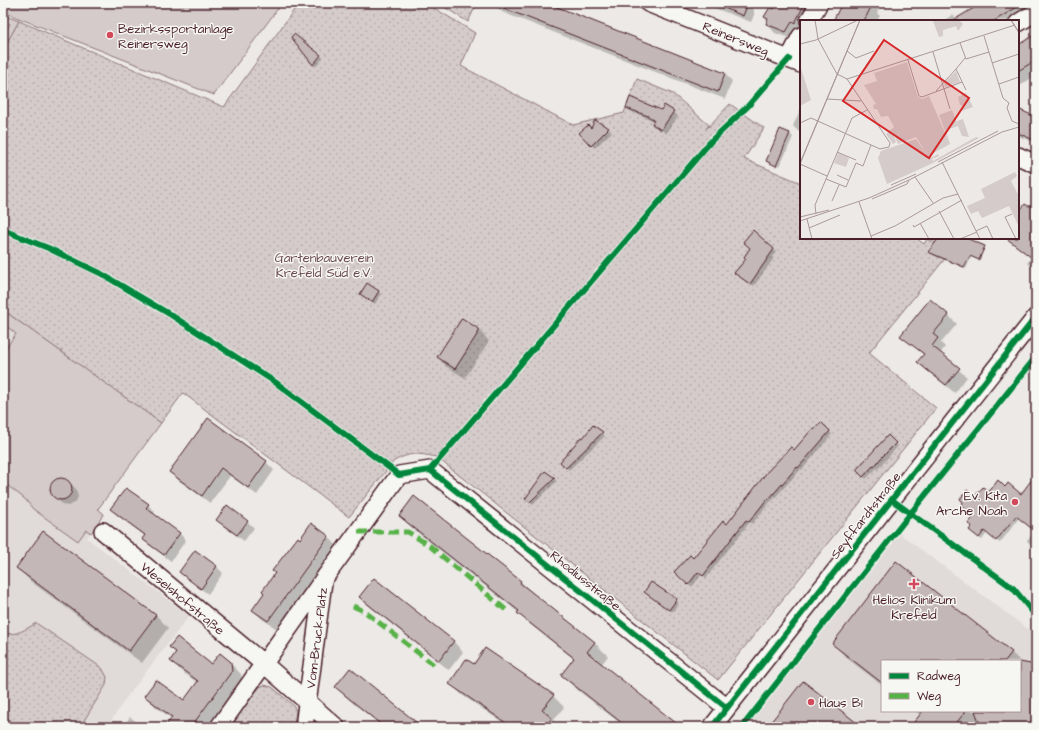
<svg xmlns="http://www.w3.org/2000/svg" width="1039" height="730" font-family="'Architects Daughter',sans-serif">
<defs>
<pattern id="park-dots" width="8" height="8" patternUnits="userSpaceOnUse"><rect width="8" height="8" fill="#d4cbca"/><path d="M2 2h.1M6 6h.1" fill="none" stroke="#b8aeae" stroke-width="1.8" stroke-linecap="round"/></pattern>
</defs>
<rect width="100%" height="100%" fill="#ece9e6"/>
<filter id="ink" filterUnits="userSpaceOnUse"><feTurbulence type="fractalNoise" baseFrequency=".025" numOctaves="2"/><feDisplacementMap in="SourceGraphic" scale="8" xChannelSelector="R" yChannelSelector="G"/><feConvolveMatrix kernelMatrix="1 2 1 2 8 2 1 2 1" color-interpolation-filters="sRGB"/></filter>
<g filter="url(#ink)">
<path fill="#e0dad8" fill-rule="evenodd" d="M3 310 161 423 98 509 104 514 87 538 189 616 126 698 107 727H3Z
M900 534 1036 635V727H747ZM882 661H1020V711H882Z"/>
<path fill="#d4cbca" stroke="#8f757a" d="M3 3H282L214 95 3 12Z
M3 15 19 21 3 50V36L10 24 3 21Z
M3 310 161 423 98 509 104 514 91 533 86 530 78 541 33 509 25 499 3 482V352L16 334 3 323Z"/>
<path fill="url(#park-dots)" stroke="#8f757a" d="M299 3H426L475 33 461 66 573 125 624 113 637 79 673 94 709 125 706 129 730 104 764 128 744 159 801 183V238H916L924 244 927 239 952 250 869 353 936 408 718 680 436 457C417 453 411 452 394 461L349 517 183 393 161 423 3 310V50L19 21 224 107Z
M438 3H477L468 22Z
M36 623 102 668 107 677 106 685 80 727H20L3 715V633C16 636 25 630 36 623Z
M264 685 272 687 293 705 296 710 294 727H230L258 688Z"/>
<path fill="#0003" d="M495 3H543L725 74 732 81 725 99 502 12 495 5Z
M701 3H746L754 10V15L751 22Z
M778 3H817L801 21V30L795 40 775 33 767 24 769 20 765 17 774 11Z
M843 3H882L877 13 880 16 877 21H834Z
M984 3H1036V10L1017 21 944 20 953 15 957 19Z
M1036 36V75L1018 87V46Z
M320 56 323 58 316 67 314 64Z
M627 108 673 112 678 116 666 134 653 123 655 121 632 112Z
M801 108V134L793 126Z
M1018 111 1036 118V143L1018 136Z
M596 121 612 132 595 148 580 133 591 129Z
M780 130 790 134 793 137 780 166 769 162V163L767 161Z
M1028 207H1036V272L1027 263 1031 258 1009 239V238H1018V214Z
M930 238H964L977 245 966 269 933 255 930 252 937 242Z
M774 249 776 252 772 257 774 258 754 286 738 276Z
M378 291 381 294 375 304 361 294Z
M948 315 957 324 941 343 945 347 940 354 967 377 955 393 927 371 919 362 924 355 902 336Z
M462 320 480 331 489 341 465 378 447 367 438 357Z
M821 424 832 434 802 470 801 469 771 502V501L752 524 750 522 706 578 702 574 692 587 678 575 727 526Z
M593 426 605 436 569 470 561 462 583 440Z
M888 436 898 446 878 469 877 468 866 479 857 470Z
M266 462 274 470 257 495 230 476 210 503 178 480 170 472Z
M545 473 557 481 533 505 527 499Z
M62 478 69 482 76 489 78 497 75 503 68 506 63 505 52 494V486L53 482 58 479Z
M1005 488 1021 495 1036 489V549L1027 541 1035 531 1019 518 1000 543 987 533 982 540 973 533V527L969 524 975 516V498Z
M126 489 148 505 155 512 153 514 179 533 186 540 171 561 149 545 143 539 145 536 118 516 111 509Z
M414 497 521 582 535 595 595 643 608 656 601 665 679 727H625L575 688 562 675 574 659 532 626 519 613 413 529 400 516Z
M217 519 247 521 254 528 244 541 223 526Z
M311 525 329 537 337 546 277 629 262 619 253 610Z
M44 533 156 615 168 628 142 663 30 581 18 568Z
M195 552 217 567 223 573 208 594 186 578 180 572Z
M374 579 454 642 463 652 449 670 370 607 360 597Z
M652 583 679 603 672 612 645 592Z
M833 644 1011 652 1020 661H882V685L848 659Z
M170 647 211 665 230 663 241 674 242 682 209 727H166L172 719 156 707 145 696 185 702 198 683 181 671 171 660 176 653Z
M1020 661 1023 664 1036 667V727H982L981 725 980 727H911L921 715 915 711H1020Z
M474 666 553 696 564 707 553 721 559 727H509L462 695 451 684Z
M336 687 421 727H383L347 698Z
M130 717 144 727H123Z"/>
<path fill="#c4b7b7" stroke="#4a1f2b" d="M490 3H547L725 73 718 92Z
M713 3H748L743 16Z
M777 3H805L795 23 792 22 786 32 766 24 768 19 764 17 770 7 774 9Z
M842 3H873L864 21H833Z
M982 3H1024L994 21H952Z
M294 34 321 55 313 65 291 37Z
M1036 34V60L1018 71V45Z
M630 97 661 110 664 105 674 111 661 130 652 124 654 120 648 116 626 108Z
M1018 109 1036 117V141L1018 133Z
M595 120 609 128 591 146 579 133 588 125 591 128Z
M780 129 790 133 776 166 766 161Z
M1025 204 1028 206 1036 205V261L1006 238H1018V213Z
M753 230 774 249 750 284 734 273 746 259 744 257 750 248 743 242Z
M939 238H966L985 246 979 260 970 256 964 267 928 252Z
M367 283 379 291 372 302 360 294Z
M930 299 949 315 933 334 938 338 932 346 960 368 946 385 917 362 924 354 900 336Z
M462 318 480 330 455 369 437 357Z
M208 418 267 461 248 488 221 468 202 496 169 472Z
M821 422 830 431 798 468 797 467 768 500 767 499 749 522 746 520 703 576 698 572 688 585 674 572 690 555 693 558 723 521 727 524 767 472 791 447 794 450 813 428 814 430Z
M593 425 603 432 566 468 560 462 581 437 583 438Z
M888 435 896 443 881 458 874 467 873 466 863 477 856 470Z
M545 471 555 478 530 502 525 499Z
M1036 474V532L1016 516 996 541 984 531 979 538 969 530 972 526 968 524 974 516 961 506 963 502 960 499 967 490 975 496 983 487 989 492 998 480 1005 487 1008 483 1021 494Z
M50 489a11 11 0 1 1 22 0a11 11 0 1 1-22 0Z
M126 488 149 504 146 508 180 533 164 555 142 539 145 535 110 509Z
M414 496 521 581 520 583 595 642 587 652 681 727H627L561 675 574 658 517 613 519 611 399 516Z
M227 505 248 521 237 535 216 520Z
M311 523 329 536 268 621 252 610 264 593 262 591 275 573 272 571 298 537 300 539Z
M43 531 156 615 129 651 16 568Z
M195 550 217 566 201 589 179 572Z
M896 561 1012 652 1005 661H882V683L832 644Z
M374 578 454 641 439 661 359 597Z
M651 582 677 599 669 610 644 592Z
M177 637 211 664 220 653 231 662 232 671 191 727H165L172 717 144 696 156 680 184 700 198 681 170 661 176 652 169 647Z
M485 648 554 695 542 710 552 718 545 727H512L449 684 466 659 474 664Z
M1020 662 1036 665V727H981L975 711H1020Z
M350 668 377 690 422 727H384L335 687Z
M803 681 825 698 862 727H767Z
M923 711H966L953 727H910Z"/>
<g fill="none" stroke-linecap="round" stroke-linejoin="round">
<g stroke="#4a1f2b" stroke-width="20">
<path id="street" d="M648 3 801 64
M809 21 819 3
M1018 23 1036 12
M789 59 801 36
M1018 156 1036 164
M103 531 264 664 336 727
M219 727 323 580 399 475 430 470 727 708
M304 727 323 582
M712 727 1036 317"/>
</g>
<use href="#street" stroke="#f6f6f2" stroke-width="17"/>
<path stroke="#57b146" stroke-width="5" stroke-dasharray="10 5" stroke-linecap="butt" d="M358 532H408L430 546 506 610
M353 606 364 611 434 665"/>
<g stroke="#f6f6f2" stroke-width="8">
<path id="cycleway" d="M3 230 48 248 100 273 171 315 275 382 399 475 430 470 712 140 748 106 789 59
M430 470 727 708
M892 500 1013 588 1036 616
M712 727 1036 317
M742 727 910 514 1036 357"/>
</g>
<use href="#cycleway" stroke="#00873e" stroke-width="6"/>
</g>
</g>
<g fill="#d1495b" stroke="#f6f6f2" stroke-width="1.5">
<circle cx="110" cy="35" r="4"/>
<circle cx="1015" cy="502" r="4"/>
<path d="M912 578h4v4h4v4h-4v4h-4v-4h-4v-4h4z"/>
<circle cx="811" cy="702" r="4"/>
</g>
<g text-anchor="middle" stroke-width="3" stroke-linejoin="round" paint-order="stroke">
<g font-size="13" fill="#4a1f2b" stroke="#f6f6f2" text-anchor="start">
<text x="118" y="33">Bezirkssportanlage<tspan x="118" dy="15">Reinersweg</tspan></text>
<text x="1007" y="500" text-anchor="end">Ev. Kita<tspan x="1007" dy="15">Arche Noah</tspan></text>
<text x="914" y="604" text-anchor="middle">Helios Klinikum<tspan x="914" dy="15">Krefeld</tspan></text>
<text x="819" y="707">Haus B1</text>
</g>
<g font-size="13" fill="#4a1f2b" stroke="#f6f6f2">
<text transform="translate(736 38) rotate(22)" y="5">Reinersweg</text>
<text transform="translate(865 515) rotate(-52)" y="5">Seyffardtstraße</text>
<text transform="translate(586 580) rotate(39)" y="5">Rhodiusstraße</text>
<text transform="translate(183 598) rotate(40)" y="5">Weselshofstraße</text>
<text transform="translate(316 638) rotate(-83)" y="5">Vom-Bruck-Platz</text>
</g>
<g font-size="13" fill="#6c4a53" stroke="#f6f6f2">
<text x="324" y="262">Gartenbauverein<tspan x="324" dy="15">Krefeld Süd e.V.</tspan></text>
</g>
</g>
<g transform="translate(800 20)">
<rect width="219" height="219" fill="#ece9e6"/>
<path d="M152 90 158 105 157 101 163 99 169 117 162 116 158 106 146 110 150 124 139 95ZM176 117 179 118 133 143 87 164 78 138 81 131 116 119 128 136 137 131 129 136 131 138 138 134 139 136 132 139 133 141ZM215 152 217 156 211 161 219 176V207L209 186 182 198 178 191 171 194 167 186 185 178 181 169Z" fill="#d4cbca"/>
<path d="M0 45 11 80 0 86Z" fill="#d4cbca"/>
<path d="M159 0 163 4 158 11 156 6 143 10V16L139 17 133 1ZM107 42 118 77 122 79 129 76 150 124 128 136 116 117 98 124 92 111 96 122 93 124 86 114 94 107 88 96 81 97 77 89H74L73 85 76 84 64 65 77 61 74 53ZM156 51 160 62 145 67 144 63ZM166 73 173 87 162 91 164 86 160 85 158 77ZM38 133 49 138 46 147 34 143Z" fill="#d4cbca"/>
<path fill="none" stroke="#ab989b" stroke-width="1" d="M15 0 18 19 32 45 37 54 47 59 215 5M211 0 219 12M211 0 219 13M184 16 203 78 209 83 207 88 212 101 219 104M160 23 166 39 189 32M0 24 16 20 58 0M47 31 56 38 74 31M133 32 150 89M108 40 119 76 122 77 162 62M192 43 219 34M156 49 165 38M199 64 219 57M136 71 156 49 166 70M27 79 61 81M0 103 11 98 80 129 89 127 90 123 47 59M37 132 56 140M138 142 198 111M142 142 180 219M0 143 60 0M0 144 27 156M0 144 60 0M37 155 48 160M115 157 133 183M26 159 46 167 56 143 63 146 71 125M91 165 116 154M72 179 107 164 109 160M32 181 39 165M59 182 72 219M139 191 154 219M16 194 15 185 52 98 67 90M212 194 205 197 216 219M0 197 29 190M7 199 12 219M0 201 69 178 109 160 202 112 219 107M120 203 129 219M113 205 114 207 162 180M9 208 40 195M176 211 187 206 193 219M71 216 95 206 143 178 158 174M160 219 177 212"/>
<path fill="#d62828" fill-opacity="0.15" stroke="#d62828" stroke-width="2" d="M84 20 169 78 129 138 43 81Z"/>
<rect width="219" height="219" fill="none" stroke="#4a1f2b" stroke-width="2"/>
</g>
<rect width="1039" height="730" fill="none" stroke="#f6f6f2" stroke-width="16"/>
<rect x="8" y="8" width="1023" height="714" fill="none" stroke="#4a1f2b" stroke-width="1.5" filter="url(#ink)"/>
<rect x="881" y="660" width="140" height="52" fill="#f6f6f2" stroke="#b1a0a2"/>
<rect x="889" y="673" width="20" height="6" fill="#00873e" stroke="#b1a0a2"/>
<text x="917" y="680" font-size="12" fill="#4a1f2b">Radweg</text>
<rect x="889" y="693" width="20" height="6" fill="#57b146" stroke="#b1a0a2"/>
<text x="917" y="700" font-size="12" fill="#4a1f2b">Weg</text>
</svg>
